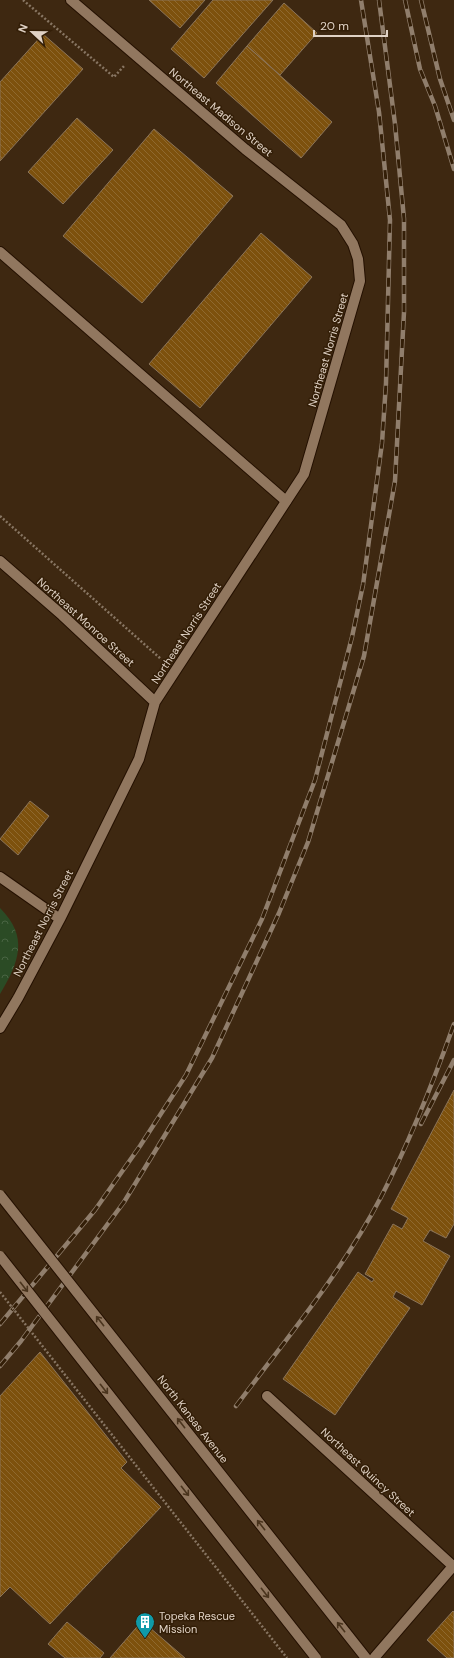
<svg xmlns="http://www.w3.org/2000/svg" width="454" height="1658" font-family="'DM Sans',sans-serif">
<defs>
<pattern id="forest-crowns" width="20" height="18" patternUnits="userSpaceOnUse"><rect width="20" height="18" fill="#2b4b25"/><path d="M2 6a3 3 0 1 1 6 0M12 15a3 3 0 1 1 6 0" fill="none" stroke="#496443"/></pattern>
<pattern id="building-back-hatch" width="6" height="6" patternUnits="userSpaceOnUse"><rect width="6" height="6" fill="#7d510d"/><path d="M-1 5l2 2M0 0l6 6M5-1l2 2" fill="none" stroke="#8f692f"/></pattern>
</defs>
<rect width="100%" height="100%" fill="#3e2811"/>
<path fill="url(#forest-crowns)" d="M0 908C29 937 19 962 0 994Z"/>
<path fill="url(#building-back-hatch)" stroke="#8b7459" d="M149 0H205L180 28Z
M213 0H273L204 78 171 49Z
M284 3 317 33 280 75 247 46Z
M43 34 83 69 0 161V82Z
M247 46 332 122 301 158 216 83Z
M77 118 113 150 63 204 28 172Z
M154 129 233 196 142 303 63 236Z
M261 233 312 277 200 408 149 364Z
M30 801 49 816 18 855 0 839Z
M454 1090V1224L446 1238 430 1230 423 1241 450 1256 422 1305 396 1291 393 1297 410 1308 335 1415 283 1379 358 1272 372 1282 374 1279 365 1274 393 1224 402 1229 408 1218 391 1209Z
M40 1352 127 1462 121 1468 161 1507 50 1624 10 1587 0 1597V1396Z
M453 1611 454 1612V1658H447L427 1640Z
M142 1621 185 1658H110Z
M67 1622 104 1653 100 1658H65L48 1644Z"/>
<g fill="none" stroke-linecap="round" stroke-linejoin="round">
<g stroke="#241000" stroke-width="12">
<path id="lane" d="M0 252 286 501"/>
</g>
<g stroke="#241000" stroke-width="12">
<path id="street" d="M0 561 62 615 155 702
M0 877 60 919
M0 1028 18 998 60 919 139 759 155 702 304 474 360 281 358 259 353 244 341 225 245 149 71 0
M267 1396 453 1566
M374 1658 454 1565"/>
</g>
<path stroke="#887663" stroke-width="2.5" stroke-dasharray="2 2" stroke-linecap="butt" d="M23 0 114 77 124 66
M0 516 161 659"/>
<use href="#lane" stroke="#91775f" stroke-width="10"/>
<use href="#street" stroke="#91775f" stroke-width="10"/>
<g stroke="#907e6c" stroke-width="4.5">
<path id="rail" d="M405 0 420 69 435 106 454 169
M421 0 440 79 454 120
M421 1124 454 1060
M0 1324 95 1210 140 1146 186 1075 262 919 315 780 352 637 363 585 382 443 386 383 390 220 379 112 361 0
M0 1366 21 1341 124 1202 212 1058 279 913 308 842 364 656 395 481 404 312V219L395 124 379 0
M236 1406C287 1338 342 1272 381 1197 410 1141 433 1083 454 1024"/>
</g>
<use href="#rail" stroke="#331e07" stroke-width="3" stroke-dasharray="9" stroke-linecap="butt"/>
<g stroke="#241000" stroke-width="12" stroke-linecap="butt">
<path id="secondary-bridge" d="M0 1195 366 1658
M0 1256 316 1658"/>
</g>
<path stroke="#887663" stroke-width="2.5" stroke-dasharray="2 2" stroke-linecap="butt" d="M0 1292 287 1658"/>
<use href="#secondary-bridge" stroke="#91775f" stroke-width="10"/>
</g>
<defs><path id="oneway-shaft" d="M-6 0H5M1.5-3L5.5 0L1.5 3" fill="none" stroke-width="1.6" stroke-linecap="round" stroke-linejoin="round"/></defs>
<g stroke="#4a341d">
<use href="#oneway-shaft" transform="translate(24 1287) rotate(52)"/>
<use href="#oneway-shaft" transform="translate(100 1321) rotate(-128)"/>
<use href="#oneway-shaft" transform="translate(104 1389) rotate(52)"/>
<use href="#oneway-shaft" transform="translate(181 1423) rotate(-128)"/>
<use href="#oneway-shaft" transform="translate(185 1491) rotate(52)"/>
<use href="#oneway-shaft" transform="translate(261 1525) rotate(-128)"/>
<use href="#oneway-shaft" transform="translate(265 1593) rotate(52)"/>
<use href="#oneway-shaft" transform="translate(341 1627) rotate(-128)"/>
</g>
<defs>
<g id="building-pin" transform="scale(1)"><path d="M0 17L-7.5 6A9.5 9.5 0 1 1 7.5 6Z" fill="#0f9aa8" stroke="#331e07"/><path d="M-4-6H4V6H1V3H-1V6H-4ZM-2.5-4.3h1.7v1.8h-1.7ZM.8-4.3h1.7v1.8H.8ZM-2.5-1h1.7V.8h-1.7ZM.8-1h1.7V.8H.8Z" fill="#fff"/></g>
</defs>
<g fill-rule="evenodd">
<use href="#building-pin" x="145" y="1622"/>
</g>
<g text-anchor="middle" stroke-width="3" stroke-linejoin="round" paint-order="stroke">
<g font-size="11" fill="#e0d2c5" stroke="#331e07">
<text transform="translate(221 112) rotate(40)" y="4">Northeast Madison Street</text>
<text transform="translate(328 350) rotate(-74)" y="4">Northeast Norris Street</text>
<text transform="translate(86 622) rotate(42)" y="4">Northeast Monroe Street</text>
<text transform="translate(186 633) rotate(-57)" y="4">Northeast Norris Street</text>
<text transform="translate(43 923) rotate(-63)" y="4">Northeast Norris Street</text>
<text transform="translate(193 1419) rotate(52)" y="4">North Kansas Avenue</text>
<text transform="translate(368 1472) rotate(43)" y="4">Northeast Quincy Street</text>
</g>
<g font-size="11" fill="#e0d2c5" stroke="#331e07" text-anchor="start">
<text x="159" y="1620">Topeka Rescue<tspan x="159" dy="13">Mission</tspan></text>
</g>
</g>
<g transform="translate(32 32) rotate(292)" stroke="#331e07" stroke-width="3" paint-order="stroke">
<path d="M0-3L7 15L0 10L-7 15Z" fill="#e0d2c5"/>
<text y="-6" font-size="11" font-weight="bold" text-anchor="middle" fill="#e0d2c5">N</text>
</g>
<path d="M314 30v6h73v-6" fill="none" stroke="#e0d2c5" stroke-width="2"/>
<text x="320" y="30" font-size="12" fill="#e0d2c5" stroke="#331e07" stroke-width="3" paint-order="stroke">20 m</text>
</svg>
